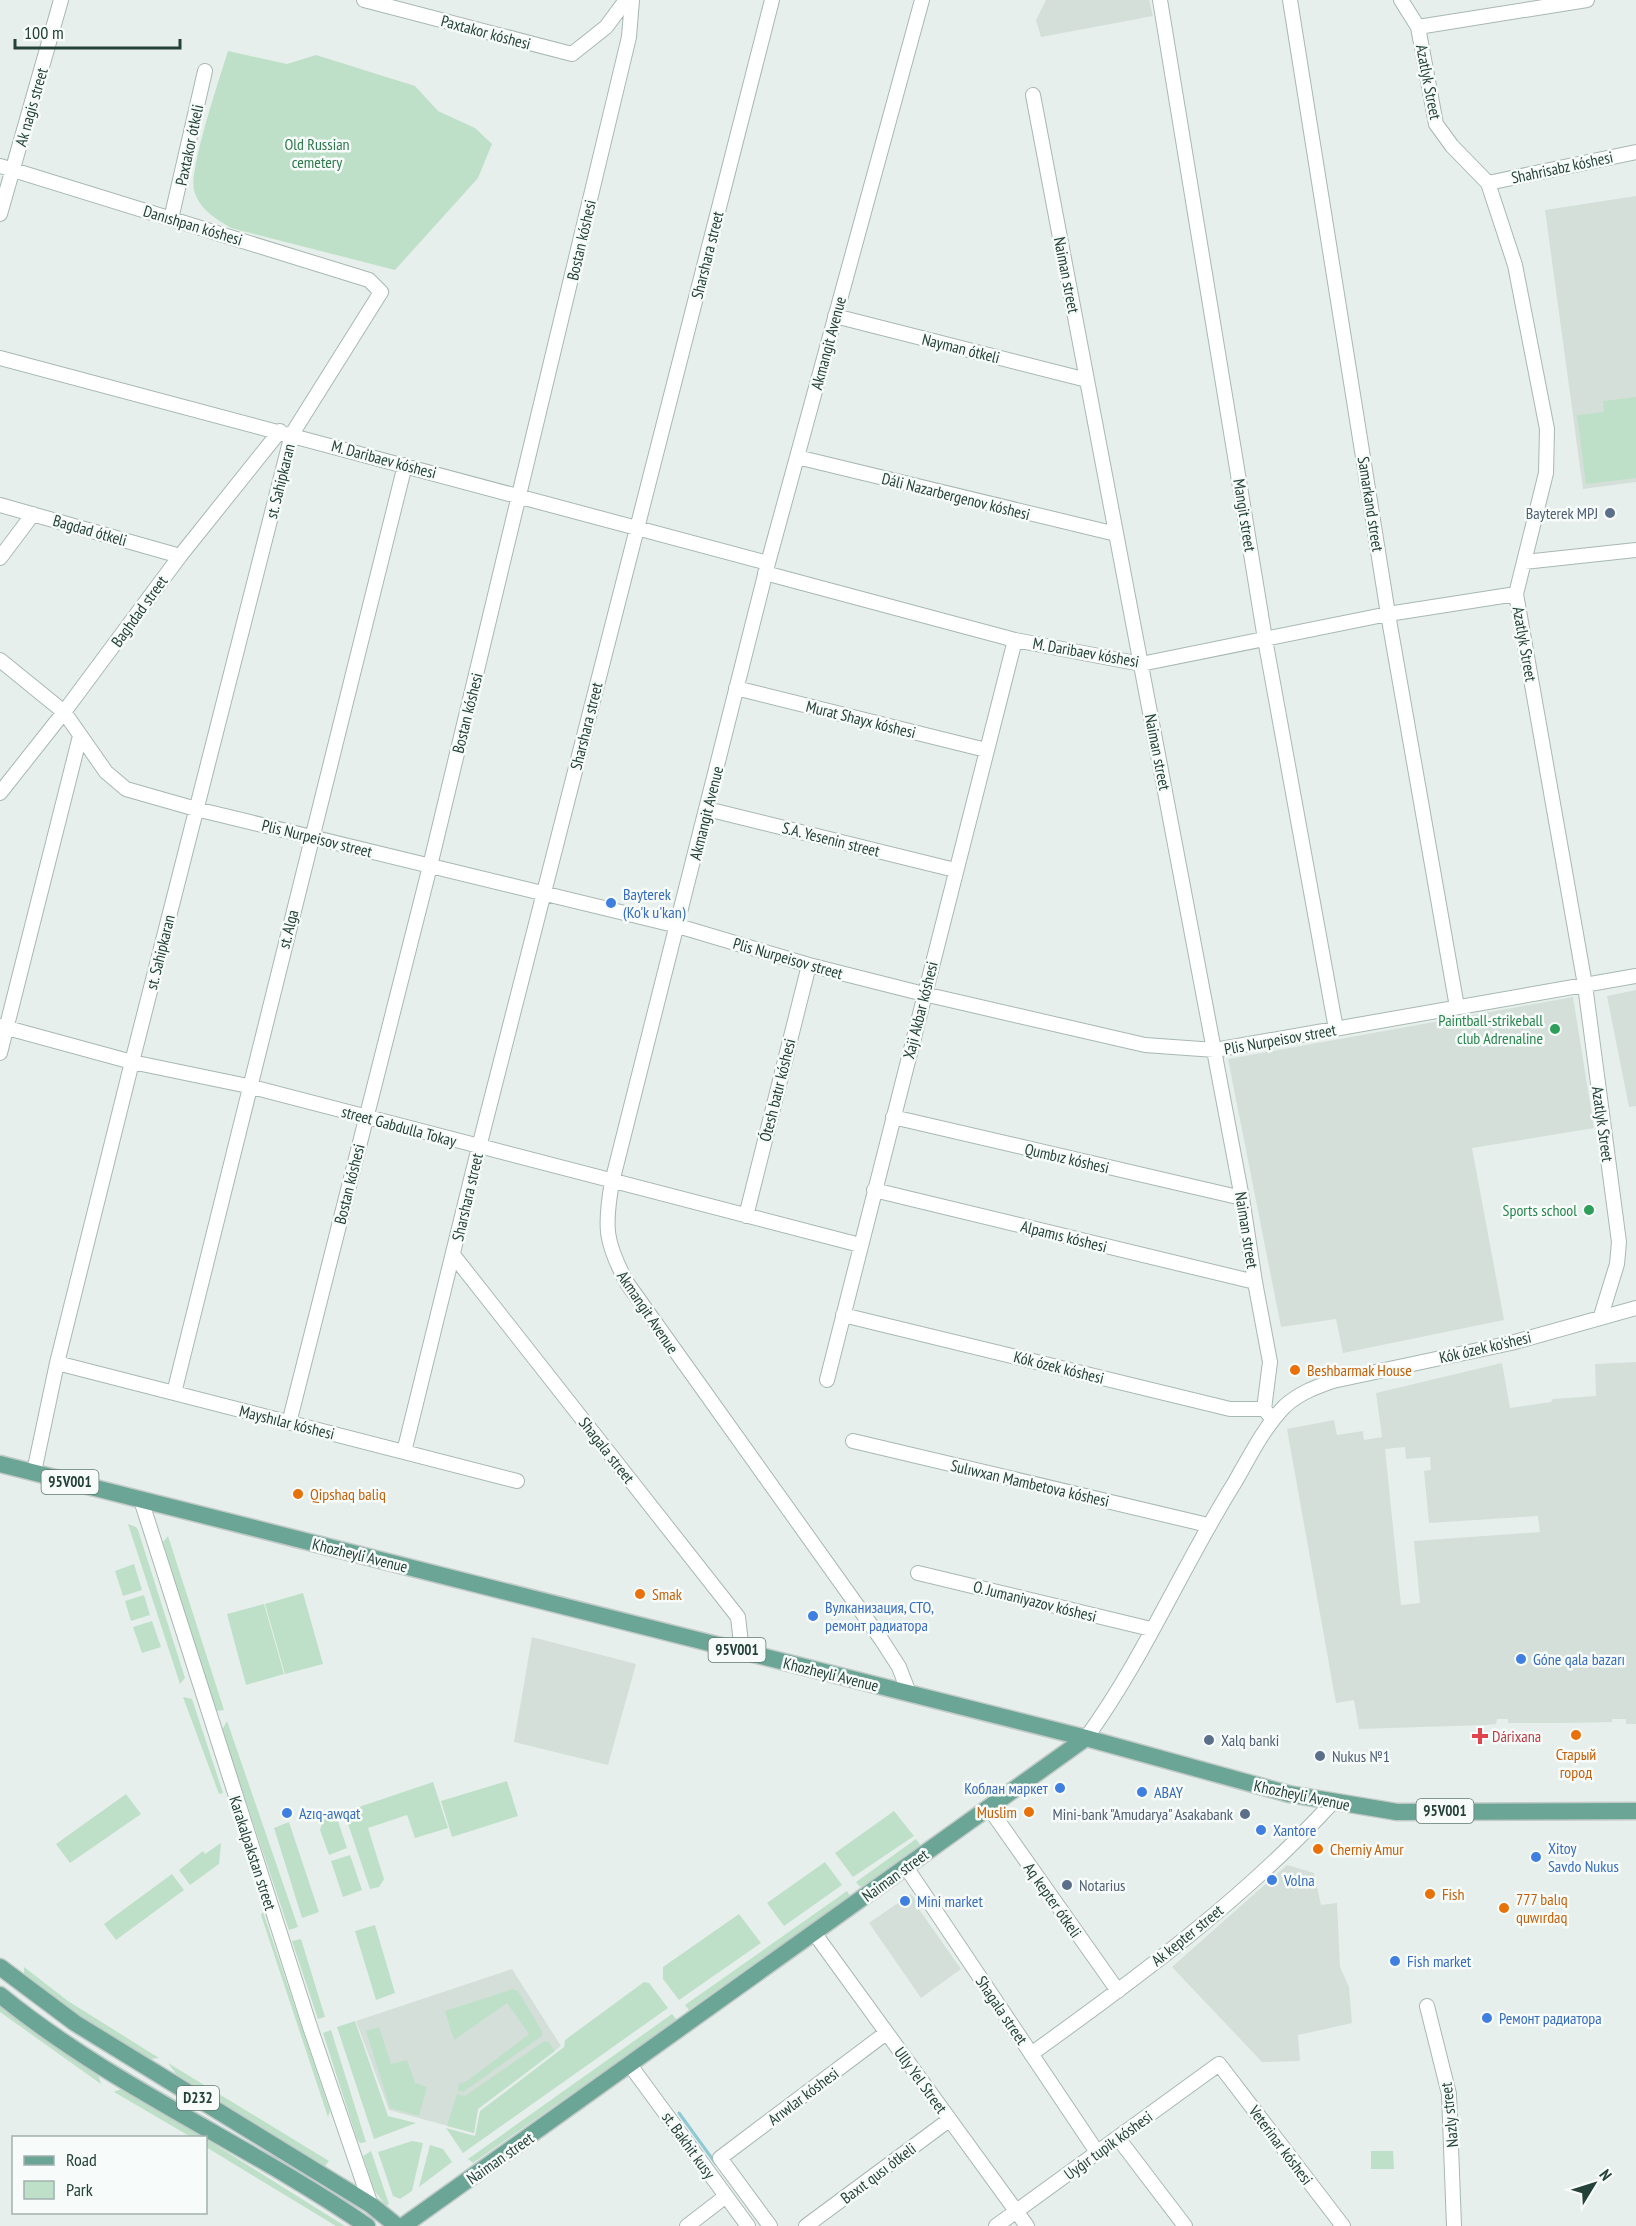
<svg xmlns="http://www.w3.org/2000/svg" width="1636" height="2226" font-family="'PT Sans Narrow',sans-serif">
<rect width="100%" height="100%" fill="#e6efeb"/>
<path fill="#d4dfda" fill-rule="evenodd" d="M1046 0H1149L1153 16 1041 37 1036 20Z
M1636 196V482L1583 489 1545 210Z
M1636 990V1106L1629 1107 1607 996Z
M1573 997 1594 1128 1472 1148 1504 1320 1343 1353 1336 1319 1281 1327 1228 1059Z
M1636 1362V1724H1626V1719H1612V1722L1563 1723H1508V1719H1497L1496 1724 1485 1725 1359 1729 1354 1700 1336 1703 1287 1429 1334 1420 1337 1435 1363 1431 1364 1440 1382 1437 1376 1393 1502 1363 1510 1408 1551 1402 1553 1399 1596 1396 1595 1364ZM1405 1447 1406 1459 1430 1457 1431 1470 1424 1471 1429 1523 1538 1516 1540 1532 1414 1541 1420 1603 1401 1605 1385 1449Z
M532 1637 636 1664 608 1765 514 1742Z
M1287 1865 1314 1873 1321 1905 1337 1903 1340 1967 1349 1987 1352 2023 1298 2035 1300 2061 1262 2062 1172 1967Z
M911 1894 918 1903 916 1905 961 1969 921 1998 869 1923Z
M512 1969 561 2046 478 2108 474 2133 389 2110 356 2021Z"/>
<path fill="#bfe0c8" d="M228 51 287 64 316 55 415 86 438 111 475 128 492 144 478 178 395 270 231 228C216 219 199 209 194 190 189 169 220 77 228 51Z
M1636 397V478L1586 484 1577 415 1604 412 1603 401Z
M128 1524 136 1527 138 1530 185 1678 180 1684Z
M168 1536 224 1710 218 1711 214 1708 163 1542Z
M134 1564 142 1590 123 1596 115 1571Z
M303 1593 323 1664 285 1674 265 1604Z
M144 1595 150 1615 131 1621 125 1601Z
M264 1604 284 1674 246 1685 227 1614Z
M152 1621 161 1647 142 1653 133 1627Z
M183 1697 192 1699 223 1793 219 1794Z
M227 1721 298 1927 289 1930 222 1730Z
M507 1781 518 1816 452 1837 441 1801Z
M433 1782 448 1828 415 1838 407 1815 368 1828 384 1879 379 1887 370 1889 344 1812Z
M126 1794 141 1814 70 1863 56 1844Z
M894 1811 914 1836 853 1877 835 1853Z
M336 1815 347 1848 329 1855 320 1830 323 1820Z
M289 1822 319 1912 302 1918 274 1828Z
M916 1839 921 1846 863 1887 859 1886 856 1882Z
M221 1843 219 1864 190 1885 179 1870 203 1851 205 1854Z
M350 1855 362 1890 343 1897 331 1861Z
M825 1862 842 1885 784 1926 767 1903Z
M172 1874 184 1890 116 1940 104 1924Z
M847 1891 850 1896 689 2010 685 2005Z
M263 1912 330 2111 328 2117 261 1915Z
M739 1914 761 1943 679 2000 663 1979V1967Z
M375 1925 395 1993 376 2000 355 1931Z
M301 1939 325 2017 318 2019 292 1941Z
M24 1967 68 2001 159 2058 150 2059 73 2012 24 1975Z
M644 1982 649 1983 668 2008 463 2153 446 2128 475 2136 480 2111 564 2047 565 2040Z
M513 1989 518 1991 542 2031V2036L463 2092 458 2091 459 2084 467 2081 529 2034 507 2003 454 2040 445 2011Z
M0 2005 98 2074 101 2084 0 2012Z
M672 2014 677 2020 473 2163 468 2159Z
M355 2021 388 2116 416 2123 374 2139 337 2027Z
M379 2027 391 2064 407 2060 415 2083 427 2087 419 2116 390 2108 366 2031Z
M331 2030 366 2142 360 2143 357 2139 323 2033Z
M544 2041 549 2042 555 2051 478 2109 474 2133 447 2126 457 2094 465 2096Z
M168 2063 329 2161 325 2166 176 2074Z
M118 2090H124L203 2137H191L114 2092Z
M206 2139 345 2226H336L206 2147Z
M412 2141 423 2143 412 2191 400 2199 393 2196 378 2152Z
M430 2145 443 2149 452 2162 419 2187Z
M371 2151 389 2204 386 2206 374 2190 363 2156Z
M1371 2151H1393L1394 2169H1371Z"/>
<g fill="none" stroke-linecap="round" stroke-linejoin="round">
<path stroke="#8ec9d4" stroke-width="3" d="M679 2113 716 2164"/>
<g stroke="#a8b8b2" stroke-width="16">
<path id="minor" d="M364 0 572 54 606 27 626 0
M1160 0 1265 639 1336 1029
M1290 0 1388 614 1457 1007
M1401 0 1418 27 1436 124 1452 146 1488 183 1515 265 1547 429 1546 473 1516 594 1585 985 1619 1242 1617 1264 1601 1316
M1418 27 1587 0
M1033 95 1242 1198 1255 1282 1270 1362 1264 1409
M0 166 369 280 381 292 292 434 132 1062 57 1363 34 1472
M1488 183 1636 152
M0 214 61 0
M171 219 205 71
M835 316 1087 380
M0 358 768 563
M797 457 1116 534
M0 505 180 556
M0 558 33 514
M1524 562 1636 550
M765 573 1015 640 1141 664 1388 614 1516 594
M0 660 64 712 106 772 126 789 196 809 678 926 809 965 924 994 1145 1045 1215 1050 1636 976
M736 688 986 750
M0 793 64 712 180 556 280 431
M707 809 955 870
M0 1026 132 1062 248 1086 860 1245
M0 1053 80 736
M893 1117 1242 1198
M874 1190 1255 1282
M746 1216 809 965
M454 1256 738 1617 742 1652
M843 1315 1230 1409H1264L1270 1416
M57 1363 517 1481
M827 1380 1015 640
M174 1393 405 465
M289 1423 430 866 629 37 632 0
M853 1441 1208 1525
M404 1452 479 1147 772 0
M141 1500 310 2027 371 2205
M918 1573 1151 1629
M909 1693 899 1667 881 1639 627 1283C605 1242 604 1227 612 1182L768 563 922 0
M1086 1738C1144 1658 1183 1565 1235 1482 1250 1456 1264 1427 1285 1406 1299 1393 1316 1387 1333 1381L1511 1343 1636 1308
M989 1808 1118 1991
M906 1867 1097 2152
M815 1934 1027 2226
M1427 2006 1449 2094 1454 2226
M1031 2054C1137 1978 1244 1899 1332 1803
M630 2065 748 2226
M1118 2138 1185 2226
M687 2226 726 2196
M770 2226 720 2158 886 2033
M806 2226 949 2120
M996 2226 1219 2064 1343 2226"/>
</g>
<g stroke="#c2cac8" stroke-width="19">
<path id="major" d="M0 1464 1086 1738 1289 1794 1397 1812 1636 1811
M0 1967 75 2023 371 2205 397 2226
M0 1995C113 2087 248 2144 367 2226
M403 2226 1086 1738"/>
</g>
<use href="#minor" stroke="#fff" stroke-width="14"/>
<use href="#major" stroke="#6aa596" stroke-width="16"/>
</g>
<g fill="#5c6f8a" stroke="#f7fbf9" stroke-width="2">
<circle cx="1610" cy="513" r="6"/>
<circle cx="1209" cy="1740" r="6"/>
<circle cx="1320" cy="1756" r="6"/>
<circle cx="1245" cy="1814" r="6"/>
<circle cx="1067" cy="1885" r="6"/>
</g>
<g fill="#3f7fe0" stroke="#f7fbf9" stroke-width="2">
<circle cx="611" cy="903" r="6"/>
<circle cx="813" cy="1616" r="6"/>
<circle cx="1521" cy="1659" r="6"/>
<circle cx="1060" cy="1788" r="6"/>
<circle cx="1142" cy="1792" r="6"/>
<circle cx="287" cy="1813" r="6"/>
<circle cx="1261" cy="1830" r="6"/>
<circle cx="1536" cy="1857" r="6"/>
<circle cx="1272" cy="1880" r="6"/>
<circle cx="905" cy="1901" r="6"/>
<circle cx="1395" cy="1961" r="6"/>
<circle cx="1487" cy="2018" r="6"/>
</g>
<g fill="#2e9e5b" stroke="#f7fbf9" stroke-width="2">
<circle cx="1555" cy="1029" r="6"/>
<circle cx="1589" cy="1210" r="6"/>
</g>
<g fill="#e8710a" stroke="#f7fbf9" stroke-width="2">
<circle cx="1295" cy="1370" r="6"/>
<circle cx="298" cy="1494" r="6"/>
<circle cx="640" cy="1594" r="6"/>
<circle cx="1576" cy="1735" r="6"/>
<circle cx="1029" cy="1812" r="6"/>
<circle cx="1318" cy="1849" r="6"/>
<circle cx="1430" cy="1894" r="6"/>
<circle cx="1504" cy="1908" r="6"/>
</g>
<path fill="#e0444e" stroke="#f7fbf9" stroke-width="2" d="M1477 1727h6v6h6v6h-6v6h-6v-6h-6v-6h6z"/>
<g text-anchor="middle" stroke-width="5" stroke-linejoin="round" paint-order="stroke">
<g fill="#f7fbf9" stroke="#637a73" stroke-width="1.5">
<rect x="41.5" y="1470" width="57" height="24" rx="4.5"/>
<rect x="708.5" y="1638" width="57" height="24" rx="4.5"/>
<rect x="1416.5" y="1799" width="57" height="24" rx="4.5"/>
<rect x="177" y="2086" width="42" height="24" rx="4.5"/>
</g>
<g font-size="15" font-weight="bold" fill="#24423a">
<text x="70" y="1487">95V001</text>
<text x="737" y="1655">95V001</text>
<text x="1445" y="1816">95V001</text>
<text x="198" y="2103">D232</text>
</g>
<g font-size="16" fill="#24423a" stroke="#f7fbf9">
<text transform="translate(486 32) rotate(15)" y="6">Paxtakor kóshesi</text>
<text transform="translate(1429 82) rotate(79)" y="6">Azatlyk Street</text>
<text transform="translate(31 107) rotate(-74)" y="6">Ak nagis street</text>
<text transform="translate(189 145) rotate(-78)" y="6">Paxtakor ótkeli</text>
<text transform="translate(1562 167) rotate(-12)" y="6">Shahrisabz kóshesi</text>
<text transform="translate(193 225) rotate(17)" y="6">Danıshpan kóshesi</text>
<text transform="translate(581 240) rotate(-77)" y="6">Bostan kóshesi</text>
<text transform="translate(707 255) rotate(-76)" y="6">Sharshara street</text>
<text transform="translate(1067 275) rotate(79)" y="6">Naiman street</text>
<text transform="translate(828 343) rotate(-75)" y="6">Akmangit Avenue</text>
<text transform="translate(961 348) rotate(14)" y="6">Nayman ótkeli</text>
<text transform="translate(384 459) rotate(15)" y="6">M. Daribaev kóshesi</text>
<text transform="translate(280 481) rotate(-76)" y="6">st. Sahipkaran</text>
<text transform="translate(956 496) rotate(14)" y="6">Dáli Nazarbergenov kóshesi</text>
<text transform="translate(1371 504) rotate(81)" y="6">Samarkand street</text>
<text transform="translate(1245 515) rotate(81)" y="6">Mangit street</text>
<text transform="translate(90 530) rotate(16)" y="6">Bagdad ótkeli</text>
<text transform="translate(139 611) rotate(-54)" y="6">Baghdad street</text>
<text transform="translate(1525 644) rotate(80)" y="6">Azatlyk Street</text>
<text transform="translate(1086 652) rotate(10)" y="6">M. Daribaev kóshesi</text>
<text transform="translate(467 713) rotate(-76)" y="6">Bostan kóshesi</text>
<text transform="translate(861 719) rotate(14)" y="6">Murat Shayx kóshesi</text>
<text transform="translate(586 726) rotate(-76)" y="6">Sharshara street</text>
<text transform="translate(1158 752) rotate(79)" y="6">Naiman street</text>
<text transform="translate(706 813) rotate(-76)" y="6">Akmangit Avenue</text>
<text transform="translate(317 838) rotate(14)" y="6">Plis Nurpeisov street</text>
<text transform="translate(831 839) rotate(14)" y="6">S.A. Yesenin street</text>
<text transform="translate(288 929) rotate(-76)" y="6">st. Alga</text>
<text transform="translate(160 952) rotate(-76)" y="6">st. Sahipkaran</text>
<text transform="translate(788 958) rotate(16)" y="6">Plis Nurpeisov street</text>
<text transform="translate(920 1010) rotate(-76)" y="6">Xaji Akbar kóshesi</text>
<text transform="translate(1280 1039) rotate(-10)" y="6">Plis Nurpeisov street</text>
<text transform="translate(777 1090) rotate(-76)" y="6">Ótesh batır kóshesi</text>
<text transform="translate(1603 1124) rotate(82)" y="6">Azatlyk Street</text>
<text transform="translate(399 1126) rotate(15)" y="6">street Gabdulla Tokay</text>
<text transform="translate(1067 1158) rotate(13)" y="6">Qumbız kóshesi</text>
<text transform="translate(349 1184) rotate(-76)" y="6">Bostan kóshesi</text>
<text transform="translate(467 1197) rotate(-77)" y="6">Sharshara street</text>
<text transform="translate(1247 1230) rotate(81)" y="6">Naiman street</text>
<text transform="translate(1064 1236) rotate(14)" y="6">Alpamıs kóshesi</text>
<text transform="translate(648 1312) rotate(56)" y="6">Akmangit Avenue</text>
<text transform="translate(1485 1347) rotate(-13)" y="6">Kók ózek ko'shesi</text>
<text transform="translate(1059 1367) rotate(14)" y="6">Kók ózek kóshesi</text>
<text transform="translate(287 1422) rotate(14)" y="6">Mayshılar kóshesi</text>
<text transform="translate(607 1450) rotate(52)" y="6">Shagala street</text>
<text transform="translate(1030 1483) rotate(13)" y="6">Sulıwxan Mambetova kóshesi</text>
<text transform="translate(360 1555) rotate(14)" y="6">Khozheyli Avenue</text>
<text transform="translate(1035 1601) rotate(14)" y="6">O. Jumaniyazov kóshesi</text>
<text transform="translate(831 1674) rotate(14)" y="6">Khozheyli Avenue</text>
<text transform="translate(1302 1795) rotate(12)" y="6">Khozheyli Avenue</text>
<text transform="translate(253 1853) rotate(72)" y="6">Karakalpakstan street</text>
<text transform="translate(895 1875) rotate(-36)" y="6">Naiman street</text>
<text transform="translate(1053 1900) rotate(55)" y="6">Aq kepter ótkeli</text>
<text transform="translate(1187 1935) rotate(-39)" y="6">Ak kepter street</text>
<text transform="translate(1002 2010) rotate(56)" y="6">Shagala street</text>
<text transform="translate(921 2080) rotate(54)" y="6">Ully Yel Street</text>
<text transform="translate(803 2096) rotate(-37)" y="6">Arıwlar kóshesi</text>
<text transform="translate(1449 2115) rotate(-96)" y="6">Nazly street</text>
<text transform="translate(689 2145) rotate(54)" y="6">st. Bakhit kusy</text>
<text transform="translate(1108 2145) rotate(-36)" y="6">Uyǵır tupik kóshesi</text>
<text transform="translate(1281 2145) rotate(53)" y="6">Veterinar kóshesi</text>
<text transform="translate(500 2158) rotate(-35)" y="6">Naiman street</text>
<text transform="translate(878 2173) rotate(-37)" y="6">Baxıt qusı ótkeli</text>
</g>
<g font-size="16" fill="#2d7a4b" stroke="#f7fbf9">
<text x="317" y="150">Old Russian<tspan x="317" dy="18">cemetery</tspan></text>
</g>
<g font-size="16" fill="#4e5e75" stroke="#f7fbf9" text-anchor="start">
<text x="1598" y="519" text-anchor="end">Bayterek MPJ</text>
<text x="1221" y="1746">Xalq banki</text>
<text x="1332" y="1762">Nukus №1</text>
<text x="1233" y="1820" text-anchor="end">Mini-bank "Amudarya" Asakabank</text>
<text x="1079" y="1891">Notarius</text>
</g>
<g font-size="16" fill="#366cbe" stroke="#f7fbf9" text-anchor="start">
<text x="623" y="900">Bayterek<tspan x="623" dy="18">(Ko'k u'kan)</tspan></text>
<text x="825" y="1613">Вулканизация, СТО,<tspan x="825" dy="18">ремонт радиатора</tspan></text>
<text x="1533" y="1665">Góne qala bazarı</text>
<text x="1048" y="1794" text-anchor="end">Коблан маркет</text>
<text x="1154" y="1798">ABAY</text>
<text x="299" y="1819">Azıq-awqat</text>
<text x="1273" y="1836">Xantore</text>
<text x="1548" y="1854">Xitoy<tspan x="1548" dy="18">Savdo Nukus</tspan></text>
<text x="1284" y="1886">Volna</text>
<text x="917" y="1907">Mini market</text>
<text x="1407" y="1967">Fish market</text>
<text x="1499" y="2024">Ремонт радиатора</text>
</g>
<g font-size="16" fill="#27864d" stroke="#f7fbf9" text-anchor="end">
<text x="1543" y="1026">Paintball-strikeball<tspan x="1543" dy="18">club Adrenaline</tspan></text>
<text x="1577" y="1216">Sports school</text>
</g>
<g font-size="16" fill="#c56008" stroke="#f7fbf9" text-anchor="start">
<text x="1307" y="1376">Beshbarmak House</text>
<text x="310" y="1500">Qipshaq baliq</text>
<text x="652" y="1600">Smak</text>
<text x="1576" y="1760" text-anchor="middle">Старый<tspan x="1576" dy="18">город</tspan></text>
<text x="1017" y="1818" text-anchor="end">Muslim</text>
<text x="1330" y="1855">Cherniy Amur</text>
<text x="1442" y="1900">Fish</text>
<text x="1516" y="1905">777 balıq<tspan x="1516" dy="18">quwırdaq</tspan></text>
</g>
<g font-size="16" fill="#be3a42" stroke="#f7fbf9" text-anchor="start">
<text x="1492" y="1742">Dárixana</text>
</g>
</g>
<rect x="12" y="2136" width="195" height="78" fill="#f7fbf9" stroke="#a3b1ad" stroke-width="1.5"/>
<rect x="24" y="2156" width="30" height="9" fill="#6aa596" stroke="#a3b1ad" stroke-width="1.5"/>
<text x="66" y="2166" font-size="18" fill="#24423a">Road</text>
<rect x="24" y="2181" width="30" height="18" fill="#bfe0c8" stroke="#a3b1ad" stroke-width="1.5"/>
<text x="66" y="2196" font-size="18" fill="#24423a">Park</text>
<g transform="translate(1594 2184) rotate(52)" stroke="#f7fbf9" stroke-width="4.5" paint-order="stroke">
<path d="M0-4.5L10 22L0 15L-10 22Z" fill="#24423a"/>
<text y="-9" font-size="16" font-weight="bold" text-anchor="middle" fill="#24423a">N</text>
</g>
<path d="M15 39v9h165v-9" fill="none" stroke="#24423a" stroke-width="3"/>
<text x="24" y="39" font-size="18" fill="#24423a" stroke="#f7fbf9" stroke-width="4.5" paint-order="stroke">100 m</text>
</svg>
